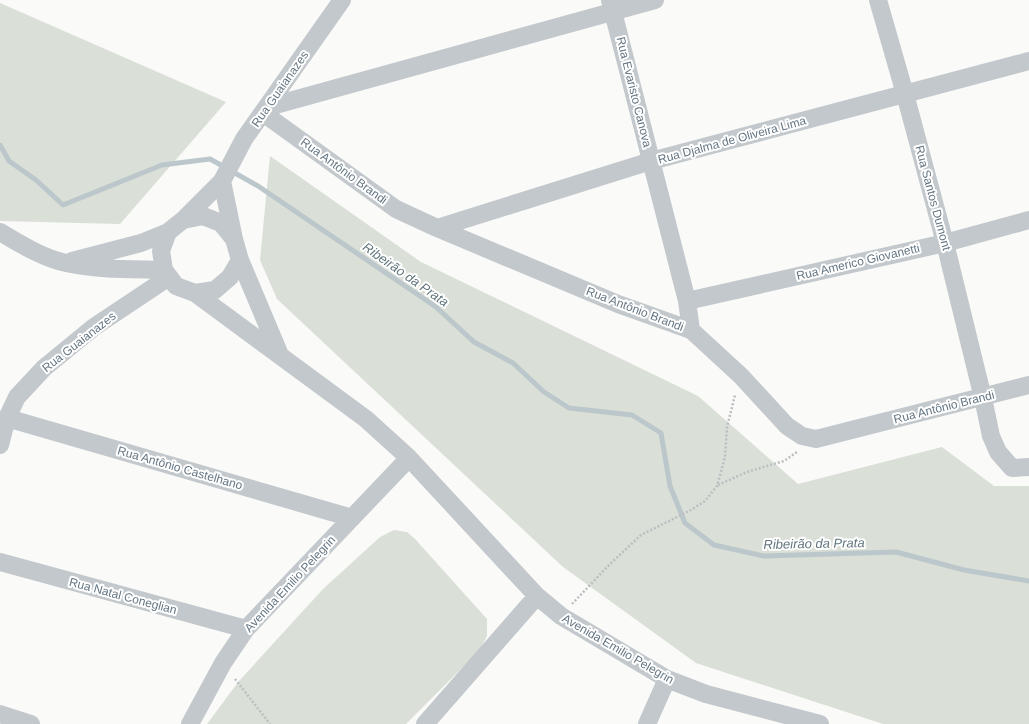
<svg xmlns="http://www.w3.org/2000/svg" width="1029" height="724" font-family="Helvetica,sans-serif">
<rect width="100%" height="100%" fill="#fafaf8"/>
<path fill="#dadfd7" d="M0 3 226 102 120 224 0 221Z
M270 156 421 262 698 396 798 484 942 447 994 486H1029V724H883L696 663 563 567 277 299 260 260Z
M394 530 407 532 415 539 487 619V636L479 651 406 724H207L239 681 323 589 380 537Z"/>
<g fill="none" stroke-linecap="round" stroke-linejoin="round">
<path stroke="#bbc7cb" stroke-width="5" d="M0 145 9 161 36 180 63 205 162 165 210 159 258 186 436 307 474 342 513 363 544 392 569 408 632 415 661 433 670 486 685 523 714 545 764 556 896 552 964 570 1029 581"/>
<path stroke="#bbbfc2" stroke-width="2.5" stroke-dasharray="2 2" stroke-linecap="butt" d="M718 485 747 472 784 461 797 452
M572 604 609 565 641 535 691 510 705 501 717 486 725 457 727 427 735 395
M235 679 270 724"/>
<path stroke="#c3c8cc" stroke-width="18" d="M610 0 687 301 691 330
M878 0 905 94 945 243 983 398 991 436 998 452 1012 468 1029 467
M268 107 655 0
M263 113 396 209 437 228 618 304 691 330 741 376 787 426 802 436 816 439 1029 385
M222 181 234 239 240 260 230 277 215 290 195 293 176 286 164 270 161 251 168 232 183 220 203 216 221 223 234 239
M183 220 222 181 244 139 342 0
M437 228 651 161 1029 61
M0 232C20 244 43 258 66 263 98 270 131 269 164 270
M240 260 280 355
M72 261 141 243 168 232
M195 293 366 419 409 458 537 596 561 616 667 679 706 694 820 724
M687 301 945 243 1029 220
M7 418 352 518
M0 445 7 418 17 397 44 368 94 327 169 277
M0 562 246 629
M0 714 31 724
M190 724 223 663 246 629 409 458
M425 724 537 596
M647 724 667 679"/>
</g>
<g text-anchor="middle" stroke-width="4" stroke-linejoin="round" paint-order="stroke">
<g font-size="12" fill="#657683" stroke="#fff">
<text transform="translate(280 89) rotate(-55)" y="4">Rua Guaianazes</text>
<text transform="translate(634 92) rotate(76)" y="4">Rua Evaristo Canova</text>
<text transform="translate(732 140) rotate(-15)" y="4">Rua Djalma de Oliveira Lima</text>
<text transform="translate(344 171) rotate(36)" y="4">Rua Antônio Brandi</text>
<text transform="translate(933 198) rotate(75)" y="4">Rua Santos Dumont</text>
<text transform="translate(858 262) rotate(-13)" y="4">Rua Americo Giovanetti</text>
<text transform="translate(635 309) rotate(21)" y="4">Rua Antônio Brandi</text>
<text transform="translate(79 342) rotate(-38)" y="4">Rua Guaianazes</text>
<text transform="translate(944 407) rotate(-14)" y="4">Rua Antônio Brandi</text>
<text transform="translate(180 468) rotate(16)" y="4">Rua Antônio Castelhano</text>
<text transform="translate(290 584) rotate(-47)" y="4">Avenida Emilio Pelegrin</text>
<text transform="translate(123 596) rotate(15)" y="4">Rua Natal Coneglian</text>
<text transform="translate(618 649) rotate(30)" y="4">Avenida Emilio Pelegrin</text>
</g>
<g font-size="13" font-style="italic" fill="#60757c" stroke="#fff">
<text transform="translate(406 274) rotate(35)" y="5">Ribeirão da Prata</text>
<text transform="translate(814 543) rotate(-1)" y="5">Ribeirão da Prata</text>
</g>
</g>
</svg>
